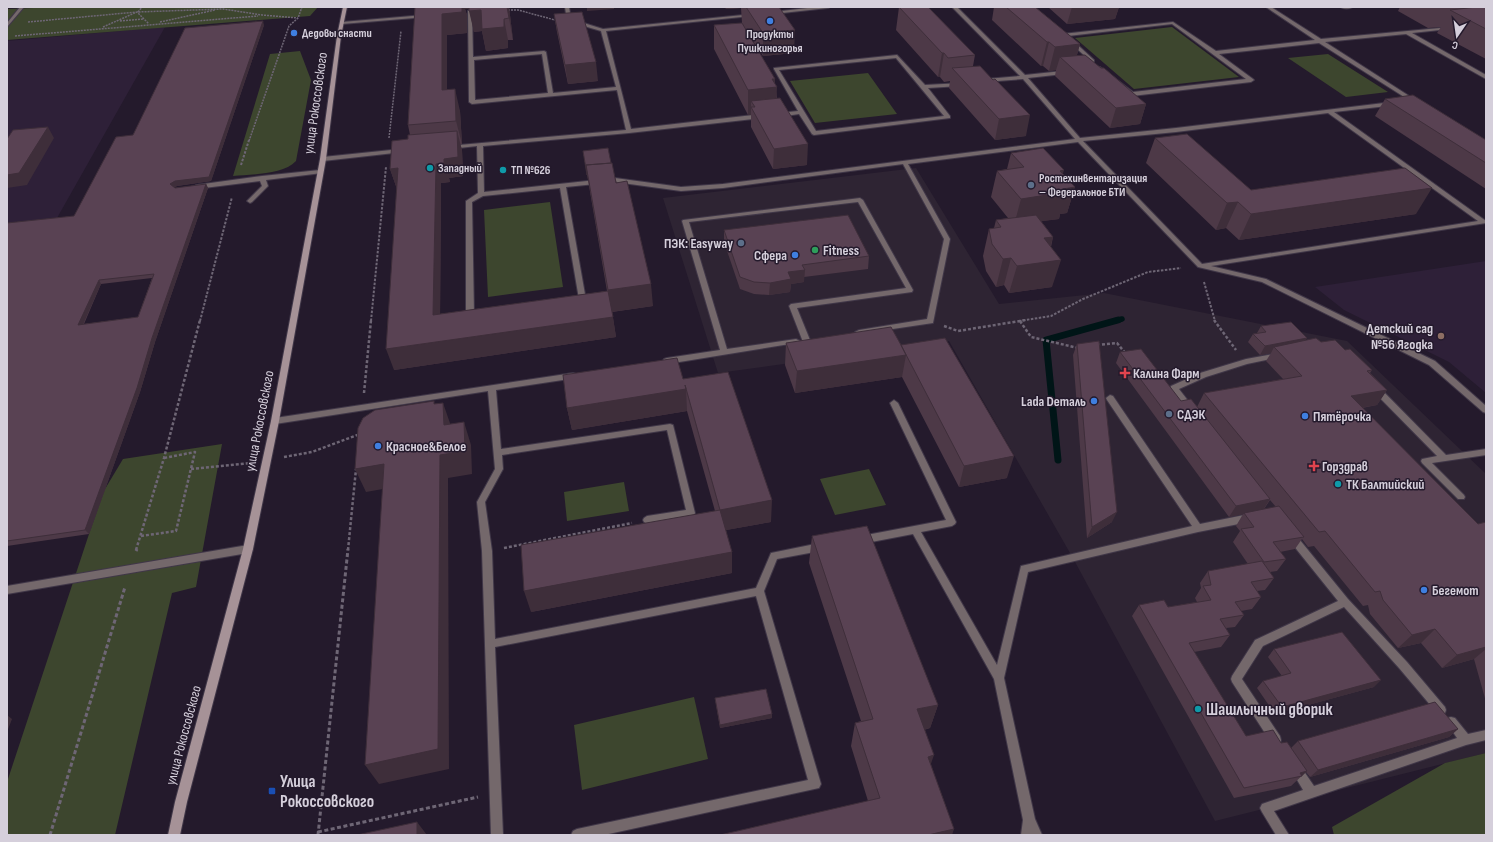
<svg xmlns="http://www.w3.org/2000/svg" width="1493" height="842" font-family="'Sofia Sans Condensed',sans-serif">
<rect width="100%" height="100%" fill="#241a2c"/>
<path fill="#2e2433" d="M916 168 999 304 1104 293 1347 341 1486 474V753L1215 821 1074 560 949 341 718 373 663 198Z"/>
<path fill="#2e2038" d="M165 27 57 218 7 223V41Z
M1486 261V393L1449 362 1344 310 1315 287Z"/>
<path fill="#3d462e" d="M60 7H318L310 16 7 40V9Z
M1172 27 1239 77 1134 89 1075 38Z
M300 51 311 80 296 161C283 175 252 174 233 176L270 54Z
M1328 54 1388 92 1346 97 1288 58Z
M868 73 897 114 815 123 790 81Z
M550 202 563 287 488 297 484 210Z
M222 444 196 587 172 593 115 835H8L7 782 89 534 105 489 123 459Z
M869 469 886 505 835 515 820 479Z
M624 482 629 511 567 521 564 492Z
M694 697 708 759 582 790 574 725Z
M1486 753V835H1334L1332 827 1445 763Z"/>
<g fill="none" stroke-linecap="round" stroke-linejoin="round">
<path stroke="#001517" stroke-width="5.5" d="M1114 321 1122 319"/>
<path stroke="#001517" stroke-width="7" d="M1058 460 1046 340 1118 320"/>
<g stroke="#403748" stroke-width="2">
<path id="lane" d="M20 7H24L7 27V23Z
M565 7H569L571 19 603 29 753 14V16H751L606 31 631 129 762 114 765 116 762 118 629 133 483 146 484 192 615 178 681 187 723 184 1075 139 1023 79 984 82 983 81 986 79 1020 76 952 7H957L1025 75 1100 67 1133 92 1246 79 1172 24 1068 36 1094 60V62H1092L1062 36V34L1173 22 1216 51 1315 40 1266 7H1271L1321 39 1451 27V29H1449L1412 33 1486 75V79L1406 34 1325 42 1417 101 1414 103 1334 112 1486 221V223L1211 266 1266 279 1435 361 1486 406V413L1483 412 1429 365 1262 282 1198 267 1078 142 908 164 950 239 933 323 859 334 855 332 859 330 927 319 944 239 903 164 723 188 681 191 615 182 566 187 586 300 585 302 579 303 576 301 579 299 560 188 483 196 472 202 474 314 478 316 474 318H467L466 316V201L478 193 477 146 450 149 447 147 448 146 626 130 617 90 472 104 469 102 468 11 470 10 472 11 473 57 544 51 546 52 553 93 616 87 601 31 567 21ZM1319 43 1409 100 1176 128 1080 138 1028 78 1099 70 1132 96 1251 82 1254 80 1253 79 1219 54ZM542 54 548 93 475 100 474 60ZM1328 113 1478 221 1202 264 1083 141 1176 132Z
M816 7H830L828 8 773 14 771 13 773 12Z
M1340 7H1353C1350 9 1343 9 1340 7Z
M424 15 426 16V17L342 24 340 23 342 22Z
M897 55 925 85 962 83V85L960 86 928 88 950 116V118L814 135 812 134 799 114 779 117 776 115 779 113 798 111 774 69V68ZM896 58 944 116 816 131 779 70Z
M401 149 403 150V152L323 161 320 159 323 157Z
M320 170 323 172 322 173 266 180 268 186 252 202 250 203 247 201 262 186 260 181 196 189 193 187 196 185 262 176Z
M860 198 863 200 913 290 912 292 797 308 810 340 809 342H803L789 306 791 304 906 288 858 202 689 222 727 349 796 339 800 341 796 343 667 364 664 363 663 361 664 359 667 358 720 350 682 221 683 220Z
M1278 353H1281L1282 355 1281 357 1247 364 1206 377 1179 389 1193 407 1194 409 1193 411H1187L1170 388 1171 386 1200 373 1246 359Z
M573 373 576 374 577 376 576 378 496 390 501 449 670 424 673 425 695 513 694 515 691 516 647 524 644 522 643 520 644 518 647 516 686 510 667 430 502 455 503 469 485 502 492 551 495 639 756 588 771 553 820 543 823 544 825 547 823 550 820 551 777 559 764 591 821 784 819 788 604 835H571L573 831 577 829 808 780 756 596 495 647 503 835H491L482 551 477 502 495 469 488 391 275 424 271 421 275 418Z
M1375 385 1378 386 1446 455 1486 449V455L1432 463 1464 495 1465 497 1464 499H1458L1422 463 1421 461 1422 459 1437 456 1372 390 1371 388 1372 386Z
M1110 395 1113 396 1200 524 1249 514 1252 516 1253 518 1252 520 1249 522 1198 532 1028 572 1004 678 1035 819 1042 835H1021L1023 820 994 679 913 534 861 544 858 543 856 540 858 537 861 536 946 520 890 403 894 400 898 403 956 522 955 524 952 526 921 532 997 665 1021 566 1192 526 1107 400 1106 398Z
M1292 533 1295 534 1348 599 1407 662 1445 707 1446 710 1445 713 1441 715 1437 713 1399 668 1344 607 1263 646 1242 679 1280 736 1281 740 1280 744 1276 745 1272 744 1232 682 1231 679 1232 676 1255 640 1338 601 1289 540 1288 537 1289 534Z
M248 545 251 546 253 549 251 552 248 553 7 594V586Z
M1451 717 1455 718 1468 734 1486 730V740L1466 745 1274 811 1289 835H1276L1262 812 1260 808 1262 804 1303 790 1290 768 1291 764 1295 763 1299 764 1314 786 1457 738 1446 722 1447 718Z"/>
</g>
<g stroke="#403748" stroke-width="2">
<path id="secondary" d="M343 7H347L341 36 326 159 279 421 253 549 187 802 180 835H168L175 802 243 549 271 421 320 159 337 36Z"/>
</g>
<path stroke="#6e6675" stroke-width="1.5" stroke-dasharray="2 1" stroke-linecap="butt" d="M508 10H518L555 20
M138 12 142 7
M120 21 143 19
M28 22 137 12 223 9 262 15 298 18
M160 22 215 10
M103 27 137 12 149 24
M15 36 258 16
M389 138 401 31
M249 141 289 26 298 18 302 7"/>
<path stroke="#6e6675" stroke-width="2" stroke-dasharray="2.5 1.5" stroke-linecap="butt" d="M241 165 249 140
M1204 282 1215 321
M200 321 232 197
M371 321 386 167
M1019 321 1051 316 1083 299 1148 272 1181 268"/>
<path stroke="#6e6675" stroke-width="2.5" stroke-dasharray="3 2" stroke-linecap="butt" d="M1214 320 1236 350
M1020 321 1031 337 1078 348
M944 326 958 331 1026 320
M1097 345 1117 343 1126 354
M364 393 371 320
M284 457 312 452 360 434
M191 469 250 463
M141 536 176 531 195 452 164 458
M504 548 632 523
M136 550 164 458 200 320
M348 550 356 469"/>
<path stroke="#6e6675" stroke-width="3" stroke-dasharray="4 2.5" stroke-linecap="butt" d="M136 551 137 549
M318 832 478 797
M50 835 125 587
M318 835 348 549"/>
<use href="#lane" fill="#74686b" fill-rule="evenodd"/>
<use href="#secondary" fill="#a69297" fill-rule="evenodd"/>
</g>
<path fill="#4d3947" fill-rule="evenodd" d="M415 7H509L513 40H508V48L486 51 482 31 474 32 469 8 465 9 467 15V33L447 35V89L460 111 462 144H460L462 150 463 176 449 178 450 182 441 183 440 314 607 291 583 151 611 163 653 306 612 312 616 337 394 370 397 189 390 169 410 135 408 125Z
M725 7H779L794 53 763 56 749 35 775 79V84L777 98 807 165 773 169 751 127V115H748L714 49V25L742 23 741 8 726 9Z
M899 7 975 55 973 66 1026 136 995 140 949 88 950 81 944 82 940 77H938L896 30Z
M994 7H1035L1080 44 1077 55 1101 68 1146 104 1140 124 1110 128 1055 76 1056 70 1049 71 1043 66H1041L992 20Z
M1048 7H1119L1115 19 1067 24Z
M1400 7H1486V59L1437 33 1441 27 1428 28 1398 11Z
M554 14 598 81 568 84 557 32Z
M264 25 211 181 177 186 174 187 175 188 206 184 208 188 155 342 140 392 89 534 7 546V223L74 216 133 135ZM152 278 138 317 84 324 101 284Z
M1385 99 1486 140V189L1375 116Z
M1155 138 1251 190 1416 214 1239 240 1226 228 1216 230 1146 163Z
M1011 153 1063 174 1075 187 1067 213 1060 214 1059 219 1041 221 1053 237 1051 247 1052 287 1009 293 1004 285 996 287 986 271 983 256 989 229 994 228 996 220 1008 218 991 197 997 171 1007 169Z
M724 230 869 256 868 269 804 277V282L791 284 790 292 769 295 754 294 740 289 724 242Z
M1261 326 1307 338 1305 340 1321 342 1345 350 1372 370 1370 373 1387 390 1377 405 1362 408 1478 524 1486 522V702L1474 659 1442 668 1421 643 1398 648 1370 614 1368 605 1363 606 1314 546 1308 547 1302 539 1295 549 1280 552 1286 559 1277 571 1270 572 1274 578 1265 590 1257 591 1261 597 1252 609 1241 611 1244 615 1235 627 1226 628 1230 635 1221 647 1194 652 1246 736 1281 743 1291 748 1298 741 1458 729 1449 737 1310 777 1306 772 1291 786 1234 798 1132 616 1139 605 1168 607 1197 602 1195 598 1201 588 1200 583 1208 571 1248 564 1233 542 1240 531 1236 526 1243 514 1229 517 1116 363 1120 352 1181 401 1197 407 1204 393 1283 379 1266 361 1271 353 1260 355 1248 342 1253 334 1257 333ZM1270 500 1276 507 1264 509Z
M786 343 901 345 1007 478 959 487 902 377 795 393 785 365Z
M1077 344 1112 522 1087 538 1073 355Z
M683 379 771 522 726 530 732 573 531 612 715 511 687 411 572 430 567 408Z
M812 536 938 705 930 728 924 730 931 765 952 835 868 801 851 746 855 723 861 721 809 563Z
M1274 649 1374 687 1275 714 1257 688 1263 681 1282 676 1268 657Z
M715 698 772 714V718L720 728Z"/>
<path fill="#3e2e3a" d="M433 7H472L469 9H465L467 15V33L447 35V112L442 90Z
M507 7H509L513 40Z
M587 7H614V9L587 11Z
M726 7H741V8L726 9Z
M1072 7H1119L1115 19 1067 24Z
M481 10 504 19 508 40V48L486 51 482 31 474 32 469 11Z
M263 21 264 25 211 181 177 186 173 189 170 184Z
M795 30 794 53 763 56V33Z
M1047 42H1049L1043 66H1041Z
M1080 44 1073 68 1060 57 1056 70 1049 71 1055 47Z
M942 53H944L940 77H938Z
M596 62 598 81 568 84 565 65Z
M772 79H775V87H777L776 112 755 107 751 101V115H748V90Z
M455 89 460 111 462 144 456 121Z
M1146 104 1140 124 1110 128 1116 108Z
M1030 115 1026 136 995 140 999 119Z
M48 127 54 138 27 185 7 188V175Z
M457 131 462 150 463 176 449 178 450 182 441 183 440 336 433 315 436 164 444 159Z
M808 144 807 165 773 169 774 149Z
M398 168 405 188 397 189 390 169Z
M1064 170 1057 194 1063 189 1075 187 1067 213 1060 214 1059 219 1014 225 1021 199 1060 171Z
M206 184 208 188 155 342 140 392 89 534 85 530Z
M1432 188 1416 214 1239 240 1251 214Z
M1238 202 1226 228 1216 230 1227 203Z
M1053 237 1046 262 1061 260 1052 287 1009 293 1017 266 1044 238Z
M1011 258 1004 285 996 287 1003 259Z
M805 270 804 282 791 284 790 292 769 295 770 283 788 272Z
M99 280 101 284 81 329 78 325Z
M651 284 653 306 611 312 608 290Z
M613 317 616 337 394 370 386 349Z
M1307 338 1302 346 1274 347 1271 353 1260 355 1265 346Z
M906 355 902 377 795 393 797 371Z
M686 389 687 411 572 430 567 408Z
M1387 390 1377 405 1341 411 1351 396Z
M443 403 451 426 444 425Z
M464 422 471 445 472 474 448 478 449 769 379 784 365 765 440 455Z
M1014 456 1007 478 959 487 964 466Z
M384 464 394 487 366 492 355 469Z
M1270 499 1263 510 1229 517 1236 506Z
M772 500 771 522 721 531 720 510Z
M1117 512 1112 522 1087 538 1092 527Z
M732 552V573L531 612 524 591Z
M1435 629 1421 643 1398 648 1412 635Z
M1486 647V649L1474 659 1442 668 1457 655Z
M1381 680 1374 687 1275 714 1282 707Z
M938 705 930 728 910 733 917 709Z
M772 714V718L720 728V725Z
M7 715 12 719 7 732Z
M1458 729 1449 737 1310 777 1318 770Z
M934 755 926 778 928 757Z
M1307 771 1302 776 1300 773Z
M417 822 427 835H417Z
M954 829 952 835H928Z"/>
<path fill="#594253" stroke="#3e2e3a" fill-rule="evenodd" d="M415 7H462V12L442 14V90L455 89 456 121 408 125Z
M469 7H507L509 18 504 19V27L482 29 481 10 469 11Z
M746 7H779L795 30 763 33Z
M899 7H928L975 55 948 58 944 53H942Z
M1006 7H1035L1080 44 1055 47 1049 42H1047Z
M1477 7H1486V29L1450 10Z
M582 12 596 62 565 65 554 14Z
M263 21 209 177 175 181 170 184 175 188 206 184 152 338 137 388 85 530 7 541V223L74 216 116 137 133 135 185 28ZM154 274 138 317 78 325 99 280Z
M742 23 775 79H772L777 87 748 90 714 25Z
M1085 55 1101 68H1104L1146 104 1116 108 1060 57Z
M980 66 993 80 995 79 1030 115 999 119 952 68Z
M1413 95 1486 140V163L1385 99Z
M780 98 808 144 774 149 751 107H755L751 101Z
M48 127 19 173 7 175V139L13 130Z
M457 131 458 157 444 159V163L436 164 433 315 608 291 613 317 386 349 398 168 390 169 392 141 408 139V135Z
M1187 134 1251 190 1405 168 1432 188 1251 214 1238 202 1227 203 1155 138Z
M608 148 611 163 586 165 587 175 583 151Z
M1043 148 1064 170 1060 171 1075 187 1063 189 1066 192 1021 199 997 171 1024 167 1011 153Z
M612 163 616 183 627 181 651 284 608 290 586 165Z
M848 215 869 256 802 265 805 270 788 272 791 279 770 283 754 282 740 277 724 230Z
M1036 215 1053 237 1044 238 1061 260 1017 266 1011 258 1003 259 992 244 989 229 1001 227 996 220Z
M1291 322 1307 338 1265 346 1253 334 1266 332 1261 326Z
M891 327 901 345 945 338 1014 456 964 466 901 345 906 355 797 371 786 343Z
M1316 338 1321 342 1335 340 1345 350 1350 349 1372 370 1367 371 1387 390 1351 396 1478 524 1486 522V647L1457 655 1435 629 1412 635 1383 600 1380 591 1375 592 1325 531 1319 532 1204 393 1302 376 1274 347Z
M1099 341 1117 512 1092 527 1077 344Z
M1141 349 1181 401 1191 399 1270 499 1236 506 1120 352Z
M677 358 683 379 728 372 772 500 720 510 685 385 686 389 567 408 563 375Z
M434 401V404L443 403 444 425 464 422 465 451 440 455 438 749 365 765 384 464 355 469 358 428 363 418 375 410Z
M1279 506 1304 537 1273 542 1286 559 1264 562 1241 529 1254 527 1244 513Z
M720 510 732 552 524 591 521 545Z
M867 526 938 705 917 709 934 755 928 757 954 829 928 835H720L880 798 855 723 873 719 812 536Z
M1262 561 1274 578 1251 582 1261 597 1235 602 1244 615 1220 619 1230 635 1189 643 1246 736 1273 730 1281 743 1287 742 1307 771 1300 773 1302 776 1244 788 1139 605 1164 600 1168 607 1211 600 1203 586 1211 585 1208 571Z
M1342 632 1381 680 1282 707 1263 681 1291 673 1274 649Z
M766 689 772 714 720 725 715 698Z
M1435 702 1458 729 1318 770 1298 741Z
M417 822V835H357Z"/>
<g fill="#3f7fe0" stroke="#241a2c" stroke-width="1.5">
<circle cx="770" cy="21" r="4"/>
<circle cx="294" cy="33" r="4"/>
<circle cx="795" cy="255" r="4"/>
<circle cx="1094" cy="401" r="4"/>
<circle cx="1305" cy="416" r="4"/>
<circle cx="378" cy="446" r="4"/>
<circle cx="1424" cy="590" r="4"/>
</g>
<g fill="#0f9aa8" stroke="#241a2c" stroke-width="1.5">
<circle cx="430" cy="168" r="4"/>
<circle cx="503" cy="170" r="4"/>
<circle cx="1338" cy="484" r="4"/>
<circle cx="1198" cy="709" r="4"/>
</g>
<g fill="#5c6f8a" stroke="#241a2c" stroke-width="1.5">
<circle cx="1031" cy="185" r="4"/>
<circle cx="741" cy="243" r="4"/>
<circle cx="1169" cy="414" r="4"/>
</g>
<circle fill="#2e9e5b" stroke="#241a2c" stroke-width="1.5" cx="815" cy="250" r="4"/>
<circle fill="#8d6e63" stroke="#241a2c" stroke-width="1.5" cx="1441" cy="336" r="4"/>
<g fill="#e0444e" stroke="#241a2c" stroke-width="1.5">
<path d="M1123 367h4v4h4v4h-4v4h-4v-4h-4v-4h4z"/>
<path d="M1312 460h4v4h4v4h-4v4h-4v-4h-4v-4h4z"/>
</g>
<rect fill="#1a4fb4" stroke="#241a2c" stroke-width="1.5" x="268" y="787" width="8" height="8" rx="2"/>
<g text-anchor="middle" stroke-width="3" stroke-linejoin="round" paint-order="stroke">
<g font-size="12" font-weight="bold" fill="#d5cfdb" stroke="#241a2c" text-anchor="start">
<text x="302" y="37">Дедовы снасти</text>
<text x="770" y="38" text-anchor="middle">Продукты<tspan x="770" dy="14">Пушкиногорья</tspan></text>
<text x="438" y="172">Западный</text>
<text x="511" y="174">ТП №626</text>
<text x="1039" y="182">Ростехинвентаризация<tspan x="1039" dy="14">– Федеральное БТИ</tspan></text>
</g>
<g font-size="14" fill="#d5cfdb" stroke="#241a2c">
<text transform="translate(315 103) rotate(-82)" y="5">улица Рокоссовского</text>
<text transform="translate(259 421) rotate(-79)" y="5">улица Рокоссовского</text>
<text transform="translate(183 735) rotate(-75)" y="5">улица Рокоссовского</text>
</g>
<g font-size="14" font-weight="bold" fill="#d5cfdb" stroke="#241a2c" text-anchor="start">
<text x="733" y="248" text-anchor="end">ПЭК: Easyway</text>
<text x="823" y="255">Fitness</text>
<text x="787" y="260" text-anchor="end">Сфера</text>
<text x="1433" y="333" text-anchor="end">Детский сад<tspan x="1433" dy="16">№56 Ягодка</tspan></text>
<text x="1133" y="378">Калина Фарм</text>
<text x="1086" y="406" text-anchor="end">Lada Dеталь</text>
<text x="1177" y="419">СДЭК</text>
<text x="1313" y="421">Пятёрочка</text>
<text x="386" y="451">Красное&amp;Белое</text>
<text x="1322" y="471">Горздрав</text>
<text x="1346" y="489">ТК Балтийский</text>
<text x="1432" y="595">Бегемот</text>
</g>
<g font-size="17" font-weight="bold" fill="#d5cfdb" stroke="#241a2c" text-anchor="start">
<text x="1206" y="715">Шашлычный дворик</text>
<text x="280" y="787">Улица<tspan x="280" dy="20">Рокоссовского</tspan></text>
</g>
</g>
<rect width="1493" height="842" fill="none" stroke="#d5cfdb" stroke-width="16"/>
<g transform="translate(1457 36) rotate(193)" stroke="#241a2c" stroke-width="3" paint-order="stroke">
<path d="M0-3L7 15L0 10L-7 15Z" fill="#d5cfdb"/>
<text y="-6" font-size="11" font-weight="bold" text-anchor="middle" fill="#d5cfdb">С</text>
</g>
</svg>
